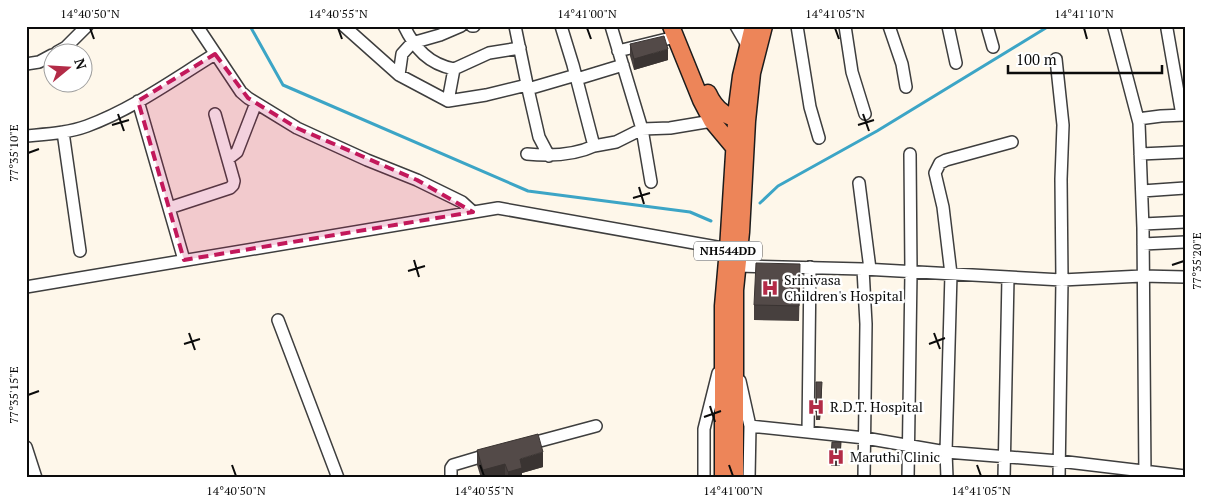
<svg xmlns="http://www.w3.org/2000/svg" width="1211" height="504" font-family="'PT Serif',serif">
<rect width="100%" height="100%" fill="#fef7ea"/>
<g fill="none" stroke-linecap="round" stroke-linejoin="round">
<path stroke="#3ca5c6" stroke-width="3" d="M250 26 283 85 528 191 690 212 711 221
M760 203 778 186 877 131 1049 26"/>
<g stroke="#3e3e3e" stroke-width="14">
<path id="minor" d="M197 26 241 92 248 98 297 128 367 160 417 180 462 202 473 212
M344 26 399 75 448 101 454 69 489 53 520 48
M404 26C415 49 429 64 454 69
M472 26H474
M515 26 528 89 576 75
M561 26 573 65 594 146 616 142 642 129 651 182
M611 26 642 129 670 128 712 121
M736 26 747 45
M797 26 810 107 819 138
M845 26 852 72 865 114
M889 26 902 64 906 87
M948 26 956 63
M987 26 993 47
M1114 28 1139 123 1143 228 1145 478
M1167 29 1182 115
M618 51 675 37
M57 52 66 47 87 26
M1056 59 1063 125 1061 179 1062 280 1059 478
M26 64 39 62 52 55
M399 75 402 54 412 43 440 35 461 26
M577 79 623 65
M528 89 539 137 549 156
M138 101 184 260
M448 101 486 95 527 85
M1138 119 1161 116 1185 115
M63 132 80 251
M26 136C47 134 68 133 87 126 133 109 174 79 215 54
M527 154C549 156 573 156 594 146
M1140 154 1185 152
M228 159 237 152 256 103
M859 183 870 269
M1142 191 1185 188
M169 208 230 188 233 185 234 181 215 114
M1143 224 1185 222
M1143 244 1185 242
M738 266 863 269 1062 280 1142 276 1185 277
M863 269 866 324 864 478
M26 287 498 208 728 249
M278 320 338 478
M740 381 750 426 749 478
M750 426 865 438 946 452 1059 461 1185 476
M808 432 810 267
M525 445 596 426
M26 447 36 478
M451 478V468L453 465 490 454
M704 478V429L718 373
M908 478 911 272 910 154
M947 478 946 452 951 274 943 207 935 173 940 163 946 160 1012 142
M1004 478 1008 277"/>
</g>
<g stroke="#1c1c1c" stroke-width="19">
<path id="highway" d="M671 26 701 100 712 121 737 151
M708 93C716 111 728 118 746 121
M723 478V306L728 249 737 107 741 76 753 26
M735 478V290L741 232 747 121 752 73 764 26"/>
</g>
<use href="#minor" stroke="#fff" stroke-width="11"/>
<use href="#highway" stroke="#ed8559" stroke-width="16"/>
</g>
<path fill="#47403e" d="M630 44 668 60 634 70 630 56Z
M800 279 799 321 754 320V305Z
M816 382 822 390 820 420H816Z
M832 442H841L840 466H831Z
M477 450 543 467 522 473V478H481L477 465Z"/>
<path fill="#3a3432" d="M668 49V60L634 70V59Z
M822 382V390L820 420V412Z
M543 452V467L522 473V478H508V472L520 459Z
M505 464V478H483V470Z"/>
<path fill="#534a48" stroke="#3a3432" d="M664 36 668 49 634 59 630 44Z
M756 263 800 264 799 306 754 305Z
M816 382H822L820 412H816Z
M538 434 543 452 520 459 522 468 508 472 505 464 483 470 477 450Z
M832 442H841L840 458H831Z"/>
<path fill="#c2185b" fill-opacity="0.2" stroke="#c2185b" stroke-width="4" stroke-dasharray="10 6" stroke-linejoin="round" d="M215 54 248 98 297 128 417 180 473 212 184 260 138 101Z"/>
<path fill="none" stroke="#0b0b0b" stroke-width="2" d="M90 28 94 39M338 28 342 39M587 28 591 39M835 28 839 39M1084 28 1087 39M118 114 124 131M863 114 869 131M112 125 129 120M858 125 874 120M28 153 39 149M639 187 644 204M633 198 650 193M414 260 419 277M1172 265 1184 261M408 271 425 266M189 333 195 350M934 333 940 349M184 344 200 339M929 344 945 338M28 395 39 391M710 406 715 422M704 417 721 411M232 465 236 476M480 465 484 476M729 465 733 476M977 465 981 476"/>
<defs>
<g id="hospital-bare" transform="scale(1.35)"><path d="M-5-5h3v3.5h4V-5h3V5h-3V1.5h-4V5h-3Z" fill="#b32b47" stroke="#fff" stroke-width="2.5" paint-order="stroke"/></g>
</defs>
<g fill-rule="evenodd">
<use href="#hospital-bare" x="770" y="288"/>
<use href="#hospital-bare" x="816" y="407"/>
<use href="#hospital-bare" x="836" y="457"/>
</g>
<g text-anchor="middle" stroke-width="5" stroke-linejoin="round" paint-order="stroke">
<rect fill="#fff" stroke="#545454" stroke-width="1" x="694" y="241.5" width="68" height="19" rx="4"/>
<g font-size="12" font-weight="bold" fill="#0b0b0b">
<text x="728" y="255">NH544DD</text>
</g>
<g font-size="14" fill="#0b0b0b" stroke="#fff" text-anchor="start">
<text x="784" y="285">Srinivasa<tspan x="784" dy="16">Children's Hospital</tspan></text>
<text x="830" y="412">R.D.T. Hospital</text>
<text x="850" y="462">Maruthi Clinic</text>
</g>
</g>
<rect width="1211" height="504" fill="none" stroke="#ffffff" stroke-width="55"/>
<g transform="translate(68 68) rotate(72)"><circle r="24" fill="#ffffff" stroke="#9d9d9d"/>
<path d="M0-4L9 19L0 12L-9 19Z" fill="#b32b47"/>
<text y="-8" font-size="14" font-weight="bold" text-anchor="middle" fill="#0b0b0b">N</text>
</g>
<path d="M1008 65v8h154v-8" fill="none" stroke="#0b0b0b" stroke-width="2.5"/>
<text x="1016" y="65" font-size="15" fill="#0b0b0b" stroke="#ffffff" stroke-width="4" paint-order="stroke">100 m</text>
<rect x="28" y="28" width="1156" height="448" fill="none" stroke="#0b0b0b" stroke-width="2"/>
<g font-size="12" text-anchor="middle" fill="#0b0b0b">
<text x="90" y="18">14°40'50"N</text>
<text x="338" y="18">14°40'55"N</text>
<text x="587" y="18">14°41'00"N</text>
<text x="835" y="18">14°41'05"N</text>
<text x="1084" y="18">14°41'10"N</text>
<text transform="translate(14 153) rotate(-90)" y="4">77°35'10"E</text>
<text transform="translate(1197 261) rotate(-90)" y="4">77°35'20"E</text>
<text transform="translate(14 395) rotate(-90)" y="4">77°35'15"E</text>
<text x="236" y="495">14°40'50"N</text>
<text x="484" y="495">14°40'55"N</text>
<text x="733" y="495">14°41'00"N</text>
<text x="981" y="495">14°41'05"N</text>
</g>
</svg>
